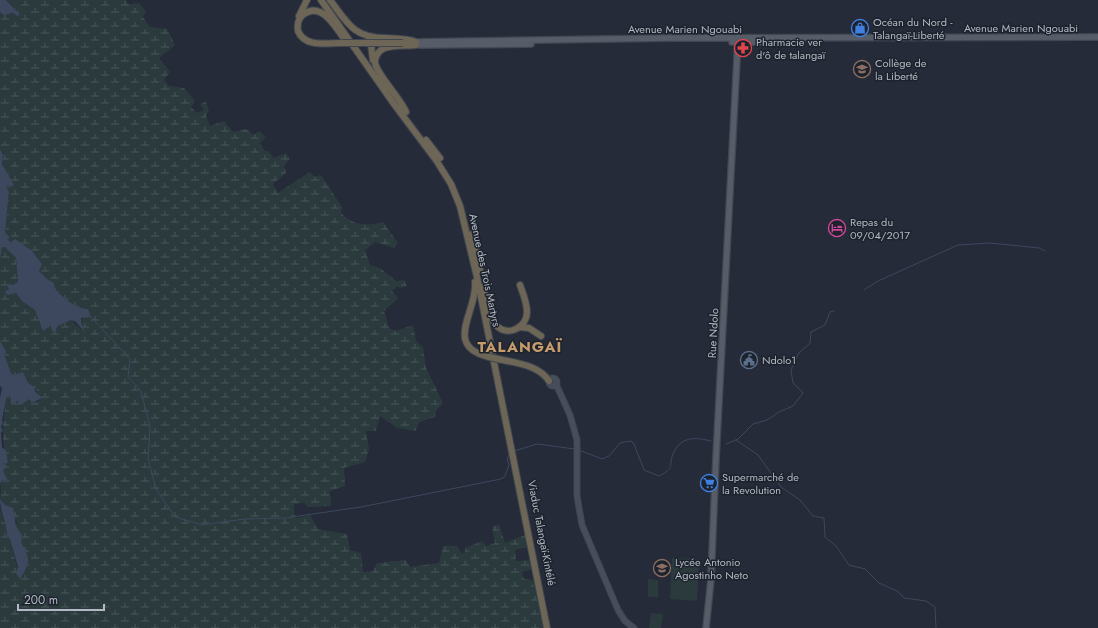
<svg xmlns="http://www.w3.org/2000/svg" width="1098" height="628" font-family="Jost,sans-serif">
<defs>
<pattern id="wetland-marsh" width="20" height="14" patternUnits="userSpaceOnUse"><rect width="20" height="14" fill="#2b3b3d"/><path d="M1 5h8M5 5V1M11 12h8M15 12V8" fill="none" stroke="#475557"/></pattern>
</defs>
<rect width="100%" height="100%" fill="#252b38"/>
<path fill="url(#wetland-marsh)" d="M6 0H126L128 4 139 3 146 12 143 17 150 27 167 29 175 45 159 58 170 72 164 80 169 86 184 88 195 101 191 107 197 113 204 110 200 104 206 102 209 110 206 116 210 126 224 121 233 132 246 129 254 135 259 131 266 137 260 143 265 151H268L274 158 286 153 290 159 284 166 286 173 273 184 278 193 310 172 315 177 321 175 342 207 341 213C354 226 366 226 383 222L398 243 394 248 375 242 365 250 370 265 380 268 396 281 404 280 407 286 400 288 397 286 392 291 398 298 384 311 389 328 396 331 413 325 416 341 423 347 426 368 443 403 436 411 435 417 419 422 416 431 397 428 380 416 376 431H366L369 449 365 462 344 468 345 486 330 491 331 506 308 507 304 503 294 504V514L297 518 310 515 318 529 347 534 350 550 361 553 363 572 373 571 377 563 406 560 410 567 439 563 443 546H457L462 554 465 551V548L482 541 486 546 495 543 492 527 499 524 505 543 525 535 527 547 515 550 516 561 529 560 532 569 522 572 524 579 533 580 543 628H0V508L7 530V536L10 539 20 579C30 566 28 556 21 542L23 537 16 526 17 522 0 499C1 492 0 487 2 480L8 481 2 471 3 463H8C0 437 3 422 7 396H10L11 403 29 399 33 403 40 400 35 387 28 383 23 373 14 375 11 373 4 354 6 351 0 341V259L2 247 5 246 16 258 18 283 13 285C18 301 25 299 34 309 38 314 40 324 43 330L50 326 54 332 58 326 71 320 84 332 80 323 88 309C74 308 64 298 55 289L54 283 47 279 39 271 42 264 32 251 6 239 10 238 5 232 9 192 6 186 8 184 14 185 2 164 3 156 0 149V12L4 15 13 13 17 16 15 9Z"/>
<path fill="#2b3b3d" d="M672 558 699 559 697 601 670 599Z
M648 579 658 580V597H648Z
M651 613 663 614 661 628H649Z"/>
<path fill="#3d485f" d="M0 0H6L20 15 17 16 13 13 4 15 0 12Z
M0 149 3 155 2 164 14 185 10 187 8 185 6 186 9 192 5 232 10 238 7 239 11 242 15 239 32 251 42 264 39 271 47 279 54 283 55 289C64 298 74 308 88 309L91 317 81 318V323L85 333 76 322 71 320 58 326 54 333 50 326 43 331 35 310 22 301 16 293 8 295 5 292 9 289 8 286 10 284 13 285 18 282 16 258 5 247H2L0 259Z
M0 341 6 351 4 354 11 373 14 375 23 372 28 383 35 387V391L42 398 32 403 29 399 21 405 18 404V401L11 404 10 396H7L2 420 3 423 1 427 3 431 1 432 2 447 6 451 8 463H3L5 468 3 471 8 481 2 480 0 485V398L2 388 0 386Z
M0 499 5 505 13 508 16 526 23 537 21 542C30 559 31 562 20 579L16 573 18 567 10 539 7 536C7 523 0 512 0 499Z"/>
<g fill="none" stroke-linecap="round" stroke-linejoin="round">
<path stroke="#3d485f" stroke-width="1" d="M864 290 878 281 958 245 990 243 1039 248 1045 251
M91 317 130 359 128 377 141 391 150 427 148 459 156 489 175 517 202 525 244 519 285 518 361 507 501 479 505 476 509 465 507 459 510 453
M736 440 758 455 781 487 800 500 813 516 824 518 825 537 836 546 849 565 865 569 879 583 897 591 904 598 926 601 935 607 936 628
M726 444 738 439 753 424 767 420 779 412 793 406 803 393 793 383 791 370 798 354 810 343 811 332 825 325 830 312 834 311
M579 450 602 459 609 456 620 443 631 441 634 444 644 470 659 476C676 467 668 467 673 454 681 436 695 437 711 441
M514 451 537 444 575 449"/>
<g stroke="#414751" stroke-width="7">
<path id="secondary" d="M549 382a4 4 0 1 1 8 0a4 4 0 1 1-8 0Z
M556 384 570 415 577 440V496L582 525 618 610 625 621 634 628"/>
</g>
<g stroke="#414751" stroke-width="8">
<path id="primary" d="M416 42 670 38 1098 37
M732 42H777
M420 45 531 44
M706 628 711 579 716 458 738 39"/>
</g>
<g stroke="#404650" stroke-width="8">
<path id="highway" d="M321 0 394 104 436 160 451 184 460 206 477 277 547 628
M330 0C347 22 353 38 385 38 395 39 406 38 416 42
M299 16 307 0
M368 41 371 45 373 60
M342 43C327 43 305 48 298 31 297 24 298 18 304 14 321 2 334 25 343 37
M406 112C401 99 375 72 375 62 375 56 379 50 385 48 394 45 406 46 416 45
M426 140 440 158
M472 234 480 270
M475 282C478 311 442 346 489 357
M483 287 488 311
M488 308C490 315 492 323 498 327 510 337 527 326 527 312 527 303 523 293 520 285
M519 327 529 328 541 336
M498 359C516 363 539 365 549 381"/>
</g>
<use href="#secondary" stroke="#474d5b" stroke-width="5"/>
<use href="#primary" stroke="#565c68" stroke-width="5.5"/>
<use href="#highway" stroke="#6d6656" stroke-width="6"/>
<g stroke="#404650" stroke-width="8" stroke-linecap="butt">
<path id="highway-bridge" d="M342 43H403
M489 357 498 359"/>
</g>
<use href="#highway-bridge" stroke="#6d6656" stroke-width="6"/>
</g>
<defs>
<g id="shop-ring" transform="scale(0.9)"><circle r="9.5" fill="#1d232d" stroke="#3f7fe0" stroke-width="1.5"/><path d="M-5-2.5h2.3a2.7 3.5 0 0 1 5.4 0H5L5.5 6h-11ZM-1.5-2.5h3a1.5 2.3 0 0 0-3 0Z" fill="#3f7fe0"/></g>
<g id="pharmacy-ring" transform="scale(0.9)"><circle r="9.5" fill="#1d232d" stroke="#e0444e" stroke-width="1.5"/><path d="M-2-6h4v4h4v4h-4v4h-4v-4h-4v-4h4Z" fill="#e0444e"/></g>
<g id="school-ring" transform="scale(0.9)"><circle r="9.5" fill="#1d232d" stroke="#8d6e63" stroke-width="1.5"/><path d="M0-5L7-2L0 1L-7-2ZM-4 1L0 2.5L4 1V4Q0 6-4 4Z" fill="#8d6e63"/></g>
<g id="hotel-ring" transform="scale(0.9)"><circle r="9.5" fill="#1d232d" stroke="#d1479c" stroke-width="1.5"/><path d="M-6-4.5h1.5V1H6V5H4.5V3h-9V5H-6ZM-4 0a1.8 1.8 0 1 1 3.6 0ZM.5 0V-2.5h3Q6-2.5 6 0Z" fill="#d1479c"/></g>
<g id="civic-ring" transform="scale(0.9)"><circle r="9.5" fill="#1d232d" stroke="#5c6f8a" stroke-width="1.5"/><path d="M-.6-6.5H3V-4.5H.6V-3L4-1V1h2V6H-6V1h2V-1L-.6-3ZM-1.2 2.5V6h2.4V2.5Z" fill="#5c6f8a"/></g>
<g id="supermarket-ring" transform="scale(0.9)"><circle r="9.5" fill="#1d232d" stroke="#3f7fe0" stroke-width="1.5"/><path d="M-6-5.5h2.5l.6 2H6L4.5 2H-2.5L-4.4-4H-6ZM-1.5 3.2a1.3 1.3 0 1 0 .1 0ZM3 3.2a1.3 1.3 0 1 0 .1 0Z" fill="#3f7fe0"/></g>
</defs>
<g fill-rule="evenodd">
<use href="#shop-ring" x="860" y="28"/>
<use href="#pharmacy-ring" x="743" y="48"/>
<use href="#school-ring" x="862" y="69"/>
<use href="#hotel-ring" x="837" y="228"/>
<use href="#civic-ring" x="749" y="360"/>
<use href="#supermarket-ring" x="709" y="483"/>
<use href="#school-ring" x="662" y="568"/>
</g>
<g text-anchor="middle" stroke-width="3" stroke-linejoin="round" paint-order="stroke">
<g font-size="11" fill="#b3b9c4" stroke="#1d232d" text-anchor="start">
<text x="873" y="26">Océan du Nord -<tspan x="873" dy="13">Talangaï-Liberté</tspan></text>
<text x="756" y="46">Pharmacie ver<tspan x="756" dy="13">d'ô de talangaï</tspan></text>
<text x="875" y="67">Collège de<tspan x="875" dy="13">la Liberté</tspan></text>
<text x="850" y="226">Repas du<tspan x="850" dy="13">09/04/2017</tspan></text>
<text x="762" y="364">Ndolo1</text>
<text x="722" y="481">Supermarché de<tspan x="722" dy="13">la Revolution</tspan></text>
<text x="675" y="566">Lycée Antonio<tspan x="675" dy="13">Agostinho Neto</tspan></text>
</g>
<g font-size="11" fill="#b3b9c4" stroke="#1d232d">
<text x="1021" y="32">Avenue Marien Ngouabi</text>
<text x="685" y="33">Avenue Marien Ngouabi</text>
<text transform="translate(485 270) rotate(78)" y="4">Avenue des Trois Martyrs</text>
<text transform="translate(713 333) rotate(-87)" y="4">Rue Ndolo</text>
<text transform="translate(542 533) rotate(79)" y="4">Viaduc Talangaï-Kintélé</text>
</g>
<g font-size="15" font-weight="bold" letter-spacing="1" fill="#c69b6c" stroke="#1d232d">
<text x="520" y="352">TALANGAÏ</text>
</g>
</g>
<path d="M18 604v6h86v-6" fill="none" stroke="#b3b9c4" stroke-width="2"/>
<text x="24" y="604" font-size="12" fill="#b3b9c4" stroke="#1d232d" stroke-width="3" paint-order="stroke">200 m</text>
</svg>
